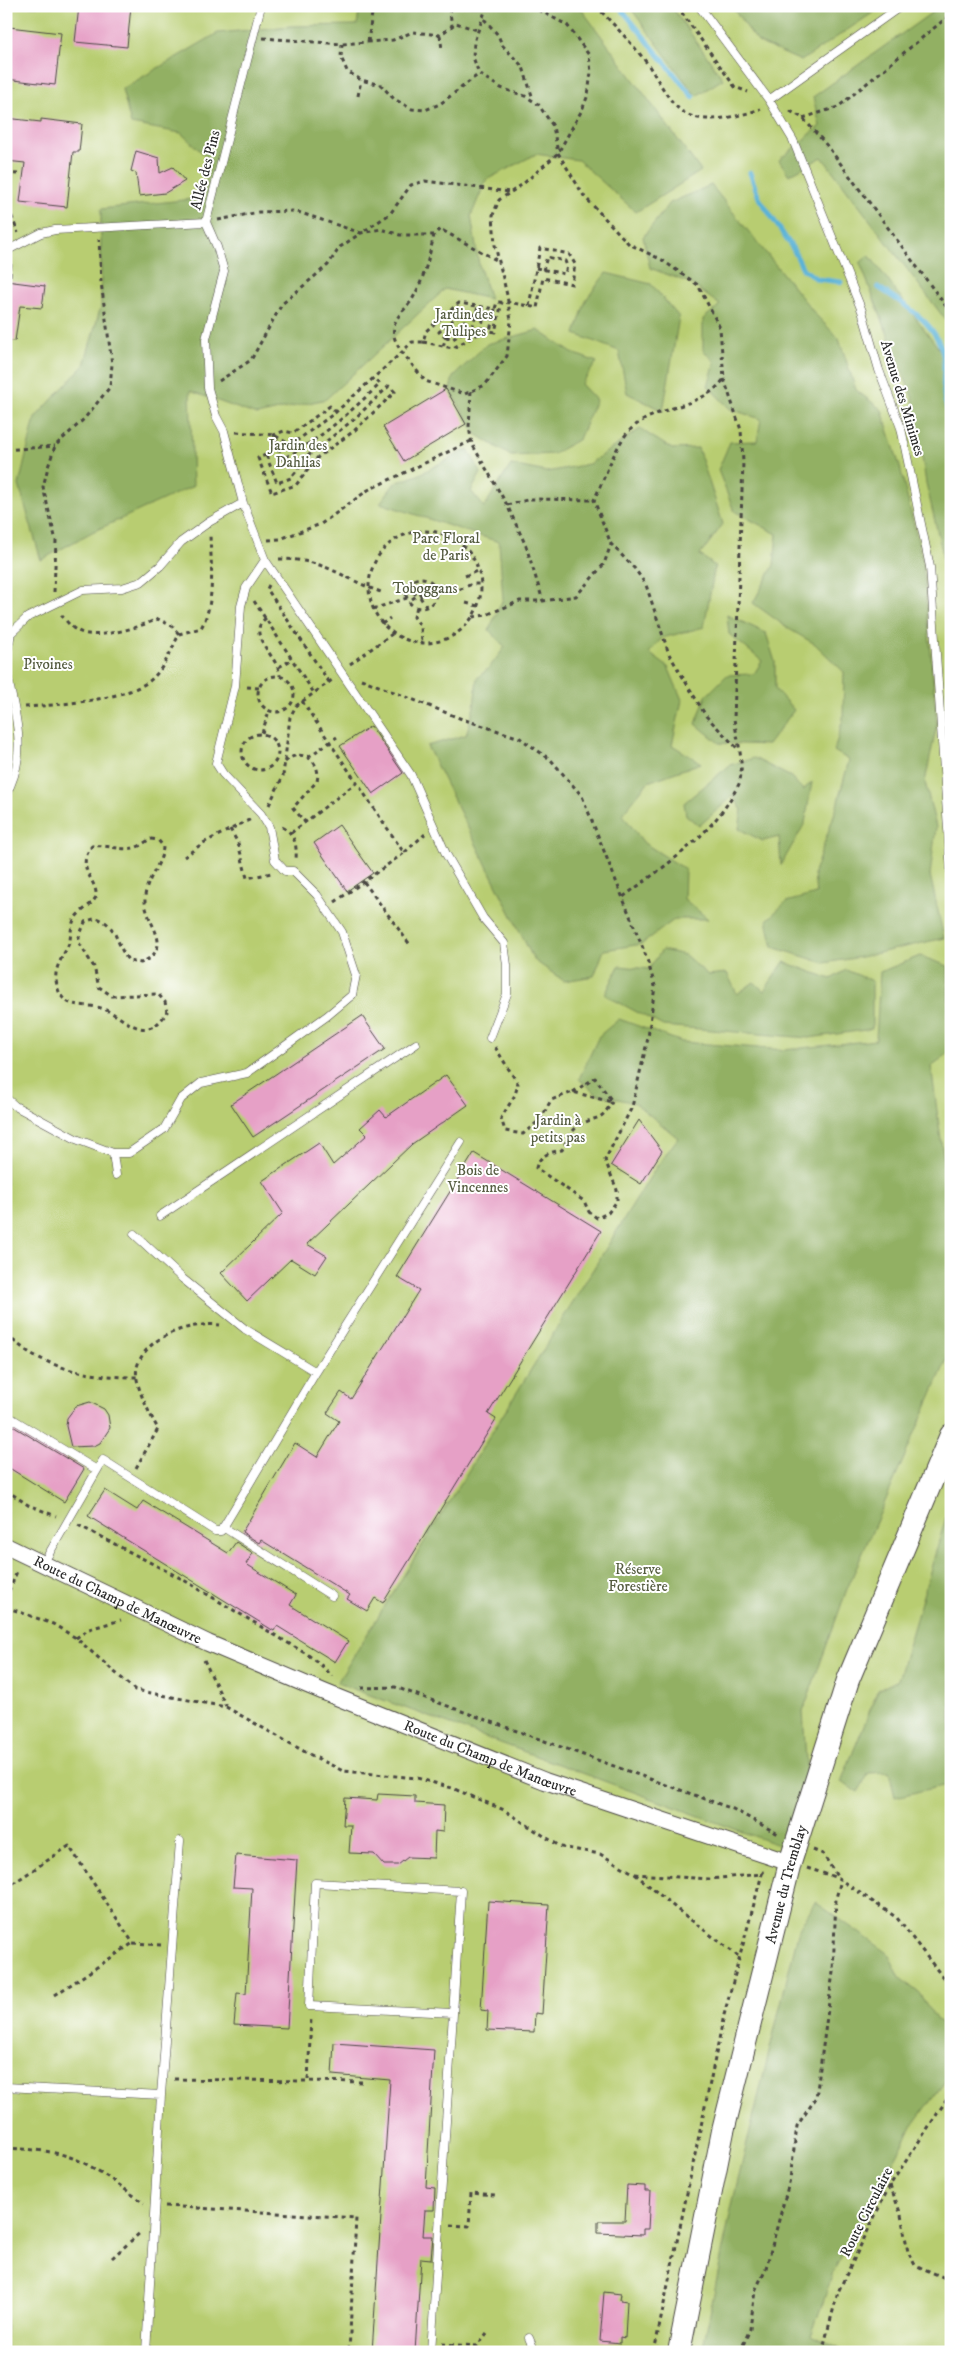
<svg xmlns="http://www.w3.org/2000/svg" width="957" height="2358" font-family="'IM FELL DW Pica',serif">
<rect width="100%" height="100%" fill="#fff"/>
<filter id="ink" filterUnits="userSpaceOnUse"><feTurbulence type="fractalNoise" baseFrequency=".02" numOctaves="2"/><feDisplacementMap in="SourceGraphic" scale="10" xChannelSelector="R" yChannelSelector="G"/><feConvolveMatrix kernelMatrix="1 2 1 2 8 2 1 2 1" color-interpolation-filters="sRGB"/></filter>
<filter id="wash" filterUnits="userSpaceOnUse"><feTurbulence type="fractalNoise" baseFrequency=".0096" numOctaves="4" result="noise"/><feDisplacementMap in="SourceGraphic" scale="20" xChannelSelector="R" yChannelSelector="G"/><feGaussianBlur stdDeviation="1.12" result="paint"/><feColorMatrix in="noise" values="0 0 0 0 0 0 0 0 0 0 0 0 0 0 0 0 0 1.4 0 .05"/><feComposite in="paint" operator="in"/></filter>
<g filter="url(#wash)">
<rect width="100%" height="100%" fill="#f3dfc3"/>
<path fill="#b8cd71" stroke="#727c4e" d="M6 6H951V2352H6Z"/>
<path fill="#92b063" stroke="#5e6e47" d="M360 6H579L701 171 636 212 578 160 536 154 486 180 471 216 479 265 490 299 445 289 326 399 257 415 190 391 193 486 92 532 41 560 19 485 35 418 84 365 101 306V209L202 198 211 161 181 133 131 124 122 89 218 33 291 26 357 25Z
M629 6H671L723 79 696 96Z
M731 6H883L801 61 758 42Z
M941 6H951V327L822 157 789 175 779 160 820 126 813 97Z
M711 185 816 315 839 339 856 390 882 410 900 467 923 563 937 724 925 782 936 827 930 875 944 938 861 957 824 963 773 947 767 920 786 902 816 894 814 873 836 809 849 760 834 751 843 719 844 672 815 644 789 629 753 603 774 565 777 534 734 511 718 470 730 442 757 441 761 419 730 409 708 386 715 362 703 350V319L720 305 690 283 650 268 643 237 670 203Z
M869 255 951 365V677L942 551 926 483 913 399 860 263Z
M606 273 651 284 679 317 663 411 627 393 619 351 575 334 586 300Z
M538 330 572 353 597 362 581 384 596 400 579 439 554 454 511 456 476 434 450 390 453 377 487 344Z
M640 429 672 449 698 448 723 524 700 555 715 566 704 627 662 638 649 653 668 667 682 700 672 745 701 763 648 782 622 814 644 843 685 869 684 899 708 919H675L642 944 604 950 594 976 564 981 534 960 427 746 466 735 474 707 477 678 489 668 505 647 489 630 503 599 499 542 380 503 395 483 418 475 468 449 481 473 471 491 484 507 511 465 547 472 589 464Z
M727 615 766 633 775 662V689L794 710 768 745 719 743 696 724 706 696 727 675 754 674 762 661 729 634Z
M754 758 791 777 803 790 812 782 805 823 781 865 779 837 763 841 739 829 742 810 733 796 699 826 686 815 684 803 730 765Z
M662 950 685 955 708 975 727 973 737 994 754 982 764 991 784 962 831 979 846 970 872 981V1029L809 1038 663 1026 605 995 619 966 649 969Z
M920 956 948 966 949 1053 931 1066 951 1215V1350L847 1589 803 1711 807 1777 781 1846 337 1683 657 1166 678 1138 635 1103 597 1094 579 1079 599 1036 619 1019 682 1042 784 1050 876 1040 880 972Z
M951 1511V1784L895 1797 889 1772 869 1773 858 1792 841 1782 878 1690 898 1680 947 1514Z
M815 1902 888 1953 900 1978 919 1993 938 2022 950 2030 951 2073 912 2127 834 2270 811 2336 838 2347 845 2352H702L732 2205 799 1929Z"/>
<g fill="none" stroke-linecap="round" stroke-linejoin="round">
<path stroke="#5ab2d7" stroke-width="5" d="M619 6 693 97
M750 173 759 198 793 249 803 269 817 279 841 282
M878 287C906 306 944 326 944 365 944 389 941 394 951 418"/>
</g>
<g id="blocks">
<path fill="#e6a0c6" d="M79 6H131L127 47 75 42Z
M9 27 61 33 55 85 6 79Z
M6 118 41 122V119L82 124 79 152H73L67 207 20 202 25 163 6 161Z
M136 151 159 158 160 173 173 167 185 181 165 193 139 196 136 173 131 171Z
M6 281 45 286 42 308 20 306 15 341 6 340Z
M446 389 466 424 404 461 383 427Z
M371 726 403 773 373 794 340 746Z
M339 825 373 873 347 891 314 843Z
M362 1016 385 1049 253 1137 231 1104Z
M446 1075 468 1105 412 1144 307 1244 327 1256 315 1274 291 1259 247 1301 221 1273 283 1213 262 1181 319 1143 333 1165 367 1135 360 1128 380 1110 386 1117Z
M639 1120 662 1151 641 1184 611 1165Z
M474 1153 601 1231 488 1414 496 1419 383 1603 375 1598 367 1611 347 1599 350 1595 261 1540 259 1543 242 1532 295 1443 317 1457 339 1421 327 1413 341 1392 351 1399 419 1290 397 1277Z
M90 1402 104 1409 108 1415 110 1428 100 1443 94 1446 71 1447 66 1426 67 1418 76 1406Z
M6 1422 84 1469 64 1502 6 1466Z
M105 1490 137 1510 143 1501 228 1553 236 1542 253 1553 246 1564 296 1595 290 1605 348 1641 335 1662 277 1626 274 1631 88 1516Z
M378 1794 415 1796V1803L444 1805 443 1832 435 1831 434 1858 408 1857 398 1865H384L374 1854 349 1853 351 1825H343L345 1798 377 1800Z
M236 1855 297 1860 287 2028 234 2025 237 1993 246 1994 252 1888 233 1887Z
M488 1901 549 1905 542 2014 535 2013 534 2032 487 2030 488 2011 481 2010Z
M334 2043 434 2050 426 2187 435 2188 434 2210H425L423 2236H433L431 2259 421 2258 415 2352H372L390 2080 332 2075Z
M627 2185 645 2186V2191H650L648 2229H643V2235L598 2233V2221H625Z
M604 2292 621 2294 620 2300 627 2301 625 2338 620 2337V2343L600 2341Z"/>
</g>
</g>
<g filter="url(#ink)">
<use href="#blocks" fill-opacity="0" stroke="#494642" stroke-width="1"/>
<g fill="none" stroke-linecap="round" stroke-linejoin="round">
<g stroke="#494642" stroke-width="9">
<path id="lane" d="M261 6 206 222 217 247 224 271 206 339 208 388 216 416 224 431 243 503 265 560 411 775 446 854 483 918 504 943 507 965V994L490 1038
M699 6 769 100 793 140 862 311 879 370 901 428 930 567 951 872
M769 100 901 6
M6 251 41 233 55 230 206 222
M6 657 11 633 28 617 83 590 122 588 141 582 160 566 181 542 209 522 243 503
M6 670C15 712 29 754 6 794
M6 1098 15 1106 76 1139 113 1153H129L164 1129 181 1099 201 1083 247 1073 327 1016 352 995 356 975 342 932 317 895 293 871H285L275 860 269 827 261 814 223 774 216 763 235 686 241 606 246 588 265 560
M113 1153 116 1175
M160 1216 416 1044
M134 1234 183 1279 245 1329 316 1372
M6 1415 97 1470
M223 1527 332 1596
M43 1564 103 1460 215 1531H221L316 1372 461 1142
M6 2087 161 2095
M529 2338 535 2352
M146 2352 161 2095 180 1841
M431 2352C441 2198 451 2045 461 1891L315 1883 309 2006 453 2013"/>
</g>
<g stroke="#494642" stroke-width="18">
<g id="street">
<path id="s1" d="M6 1546 208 1643 324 1692 545 1781 790 1863"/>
</g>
</g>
<g stroke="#494642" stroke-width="24">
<g id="secondary">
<path id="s2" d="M679 2352 723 2131 790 1863 848 1680 951 1435"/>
</g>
</g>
<path stroke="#494642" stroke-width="3" stroke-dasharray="4 4" stroke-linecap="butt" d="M487 6 474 42 473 57 479 74 501 88 525 96 538 104 553 126 558 153 584 196 629 244 662 260 698 285 720 328 724 379 741 430 743 462 734 719C737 738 744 761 740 780 740 784 736 789 734 793 709 838 663 867 623 897
M596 6C612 23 629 40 643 58 655 73 663 92 676 106 695 128 737 117 761 109
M677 6 735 87 748 92
M449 8 452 25
M484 19 498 35 502 45 523 67 533 99
M440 35 442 49
M263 38 342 44 393 40 413 32 440 35 456 23 477 30
M368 42 373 6
M342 44 341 57 347 71 361 80 381 85 394 99 412 109 425 110 440 104 479 74
M358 96 361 80
M790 111 803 118 829 148 951 313
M803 118 838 107 951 14
M6 173 18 174
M6 201 18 233
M218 220 259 212 295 211 361 233 390 214 411 185 425 181 510 192
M536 268 565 274 567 266 565 261 547 257 543 270
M10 276 11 262
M529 306 540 248 569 254 575 264 572 284 543 278 537 308C524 305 511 302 497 302L495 309 459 303 426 331 423 342H412L402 352 425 381 465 394 485 385 507 356 511 321 507 295 495 245 493 215 499 200 523 184 558 153 582 110 588 95 591 72 589 55 567 25 531 6
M495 309 490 331 495 332 502 302
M446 338 439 332 462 312 476 315
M449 338 447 335 464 321 467 322 469 328
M423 342 453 348 480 333 486 308
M443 346 446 338 453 339 469 328 472 329 478 306
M723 380C704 408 654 405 629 431 616 444 603 482 594 500L611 544 635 569 646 585 669 654 706 716 738 749
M219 381 251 360 282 304 328 265 340 247 361 233 381 229 400 235H434L440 229 498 261
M471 391 469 427 472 444 507 505 526 546 543 601
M336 412 330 406 293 433 284 431 274 435 282 459C319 441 350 412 380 384L374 378
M236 432 274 435 291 445 336 412 402 352C396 344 391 334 395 323 398 314 408 307 413 298 424 279 429 257 434 235
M6 450 55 446
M266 455 258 458 272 493 296 485 318 457 354 431 395 392 389 386 353 420 309 455 291 478 277 483 266 455 279 450
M507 505 531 499 594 500
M369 587a56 56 0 1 1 112 0a56 56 0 1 1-112 0Z
M268 540 280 539 321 524 368 490 471 441
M279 559C326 559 341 578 381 592
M465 576 479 570
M406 593a15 15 0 1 1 30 0a15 15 0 1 1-30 0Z
M269 585 267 589 329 682
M409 585 416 595 422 596
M436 591H456L472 584H481
M54 592 56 541 43 487 48 467 55 446 84 419 110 387 112 364 101 282 99 239
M420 597 426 606
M412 599 421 593
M254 601 314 693
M466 603 478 606
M417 607 414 617 421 627 422 644
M373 609 407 598
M61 615C66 620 71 628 78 631 97 641 139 627 158 619L172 626 179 634
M473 617 486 615 520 601H543L576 596 604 564 611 544
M266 618C244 635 279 656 280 676
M382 624 390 618
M350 664 392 634
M279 667 291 660
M258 694a18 18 0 1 1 36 0a18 18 0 1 1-36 0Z
M361 679 462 719 520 738 551 760 582 796 646 956 655 986 648 1038 632 1107 605 1160 617 1190V1201L608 1213 597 1218 589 1212 584 1201 536 1168C539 1155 551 1152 562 1150 567 1140 572 1129 581 1124 600 1115 600 1122 612 1102
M247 687 259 688
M302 701 404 853 425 834
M25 707C57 705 130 700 153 678 165 666 172 649 179 634L201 628C216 602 211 564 210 535
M262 733 269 711
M242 752a18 18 0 1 1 36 0a18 18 0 1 1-36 0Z
M308 757 337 737
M285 762C301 746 322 761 317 781L293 808 305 822
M269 805 283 776 290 717 296 706 332 680
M282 827C295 833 297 846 296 859
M230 829 238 843 247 878 272 873
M291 833 356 783
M151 839 158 840 163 846C163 864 146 878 145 897 143 924 178 945 141 963L129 961C116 946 118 924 96 918L85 922 79 937V943L94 967 99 987 112 996 158 994 165 1002 167 1012C146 1045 128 1020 106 1010 85 1000 61 1015 56 980 54 965 66 954 70 940 71 933 71 925 75 918 81 910 91 906 96 897 98 879 74 869 92 846 107 844 122 852 137 847 142 845 146 841 151 839Z
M184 857 203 843 251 819
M364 882 411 946
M335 902 404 853
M495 1047 518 1084 515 1095 501 1118 505 1131 523 1134 541 1119 551 1100 573 1092 612 1102
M573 1092 595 1078 612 1101
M6 1336C15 1341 23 1349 32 1354 65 1373 100 1377 137 1377
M136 1468 158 1429C150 1414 133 1384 137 1367 146 1335 192 1322 220 1325
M6 1490 28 1505 56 1516
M78 1525 182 1579 308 1655 320 1664 332 1676
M6 1607 53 1624 76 1638 135 1690 226 1707 307 1753 343 1771 417 1778 452 1788 504 1810 561 1847 600 1854 635 1874 709 1879 762 1874 764 1871
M7 1607 9 1591 18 1569
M76 1638 89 1629 121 1620
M204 1660 226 1706
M361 1688 395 1687 733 1809 780 1835
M813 1850 823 1854 838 1878
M807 1868 838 1878 897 1918 951 1988
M635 1874 678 1910 738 1956
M6 1888 69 1846 133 1943 162 1945
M55 1995 133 1943
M174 2079 366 2082
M308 2080 311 2018
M6 2148C24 2149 43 2150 60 2154 92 2162 118 2185 144 2203
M890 2185 901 2215 908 2252 915 2265 945 2278 951 2284
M165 2206 356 2218 349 2352
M450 2225 469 2226 471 2193 495 2195
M112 2258 141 2232
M442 2344 477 2346 487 2333
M654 2352 724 2015 762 1874
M740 2352 750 2329 755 2291 766 2268 790 2179 797 2126 816 2098 833 1972 836 1898 841 1880
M822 2352 838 2292 890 2185 951 2093"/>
<use href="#lane" stroke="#fff" stroke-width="8"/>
<use href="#street" stroke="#fff" stroke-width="16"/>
<use href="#secondary" stroke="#fff" stroke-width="22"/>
</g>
</g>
<g text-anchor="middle" stroke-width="4" stroke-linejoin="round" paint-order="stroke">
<g font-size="15" fill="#2b2b2b" stroke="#fff">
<text transform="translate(205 170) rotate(-76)" y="5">Allée des Pins</text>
<text transform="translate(903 398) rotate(73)" y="5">Avenue des Minimes</text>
<text dy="5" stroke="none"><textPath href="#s1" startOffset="124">Route du Champ de Manœuvre</textPath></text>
<text dy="5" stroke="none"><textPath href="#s1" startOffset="529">Route du Champ de Manœuvre</textPath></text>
<text dy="5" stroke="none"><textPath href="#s2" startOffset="480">Avenue du Tremblay</textPath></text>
<text transform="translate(866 2212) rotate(-63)" y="5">Route Circulaire</text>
</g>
<g font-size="15" fill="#555c40" stroke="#fff">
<text x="464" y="319">Jardin des<tspan x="464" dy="17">Tulipes</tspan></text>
<text x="298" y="450">Jardin des<tspan x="298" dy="17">Dahlias</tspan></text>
<text x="446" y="543">Parc Floral<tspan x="446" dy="17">de Paris</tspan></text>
<text x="425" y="593">Toboggans</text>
<text x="48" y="669">Pivoines</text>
<text x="558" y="1125">Jardin à<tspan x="558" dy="17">petits pas</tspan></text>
<text x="478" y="1175">Bois de<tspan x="478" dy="17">Vincennes</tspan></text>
<text x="638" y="1574">Réserve<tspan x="638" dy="17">Forestière</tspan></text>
</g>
</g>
<rect width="957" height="2358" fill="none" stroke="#fff" stroke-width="25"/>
</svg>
